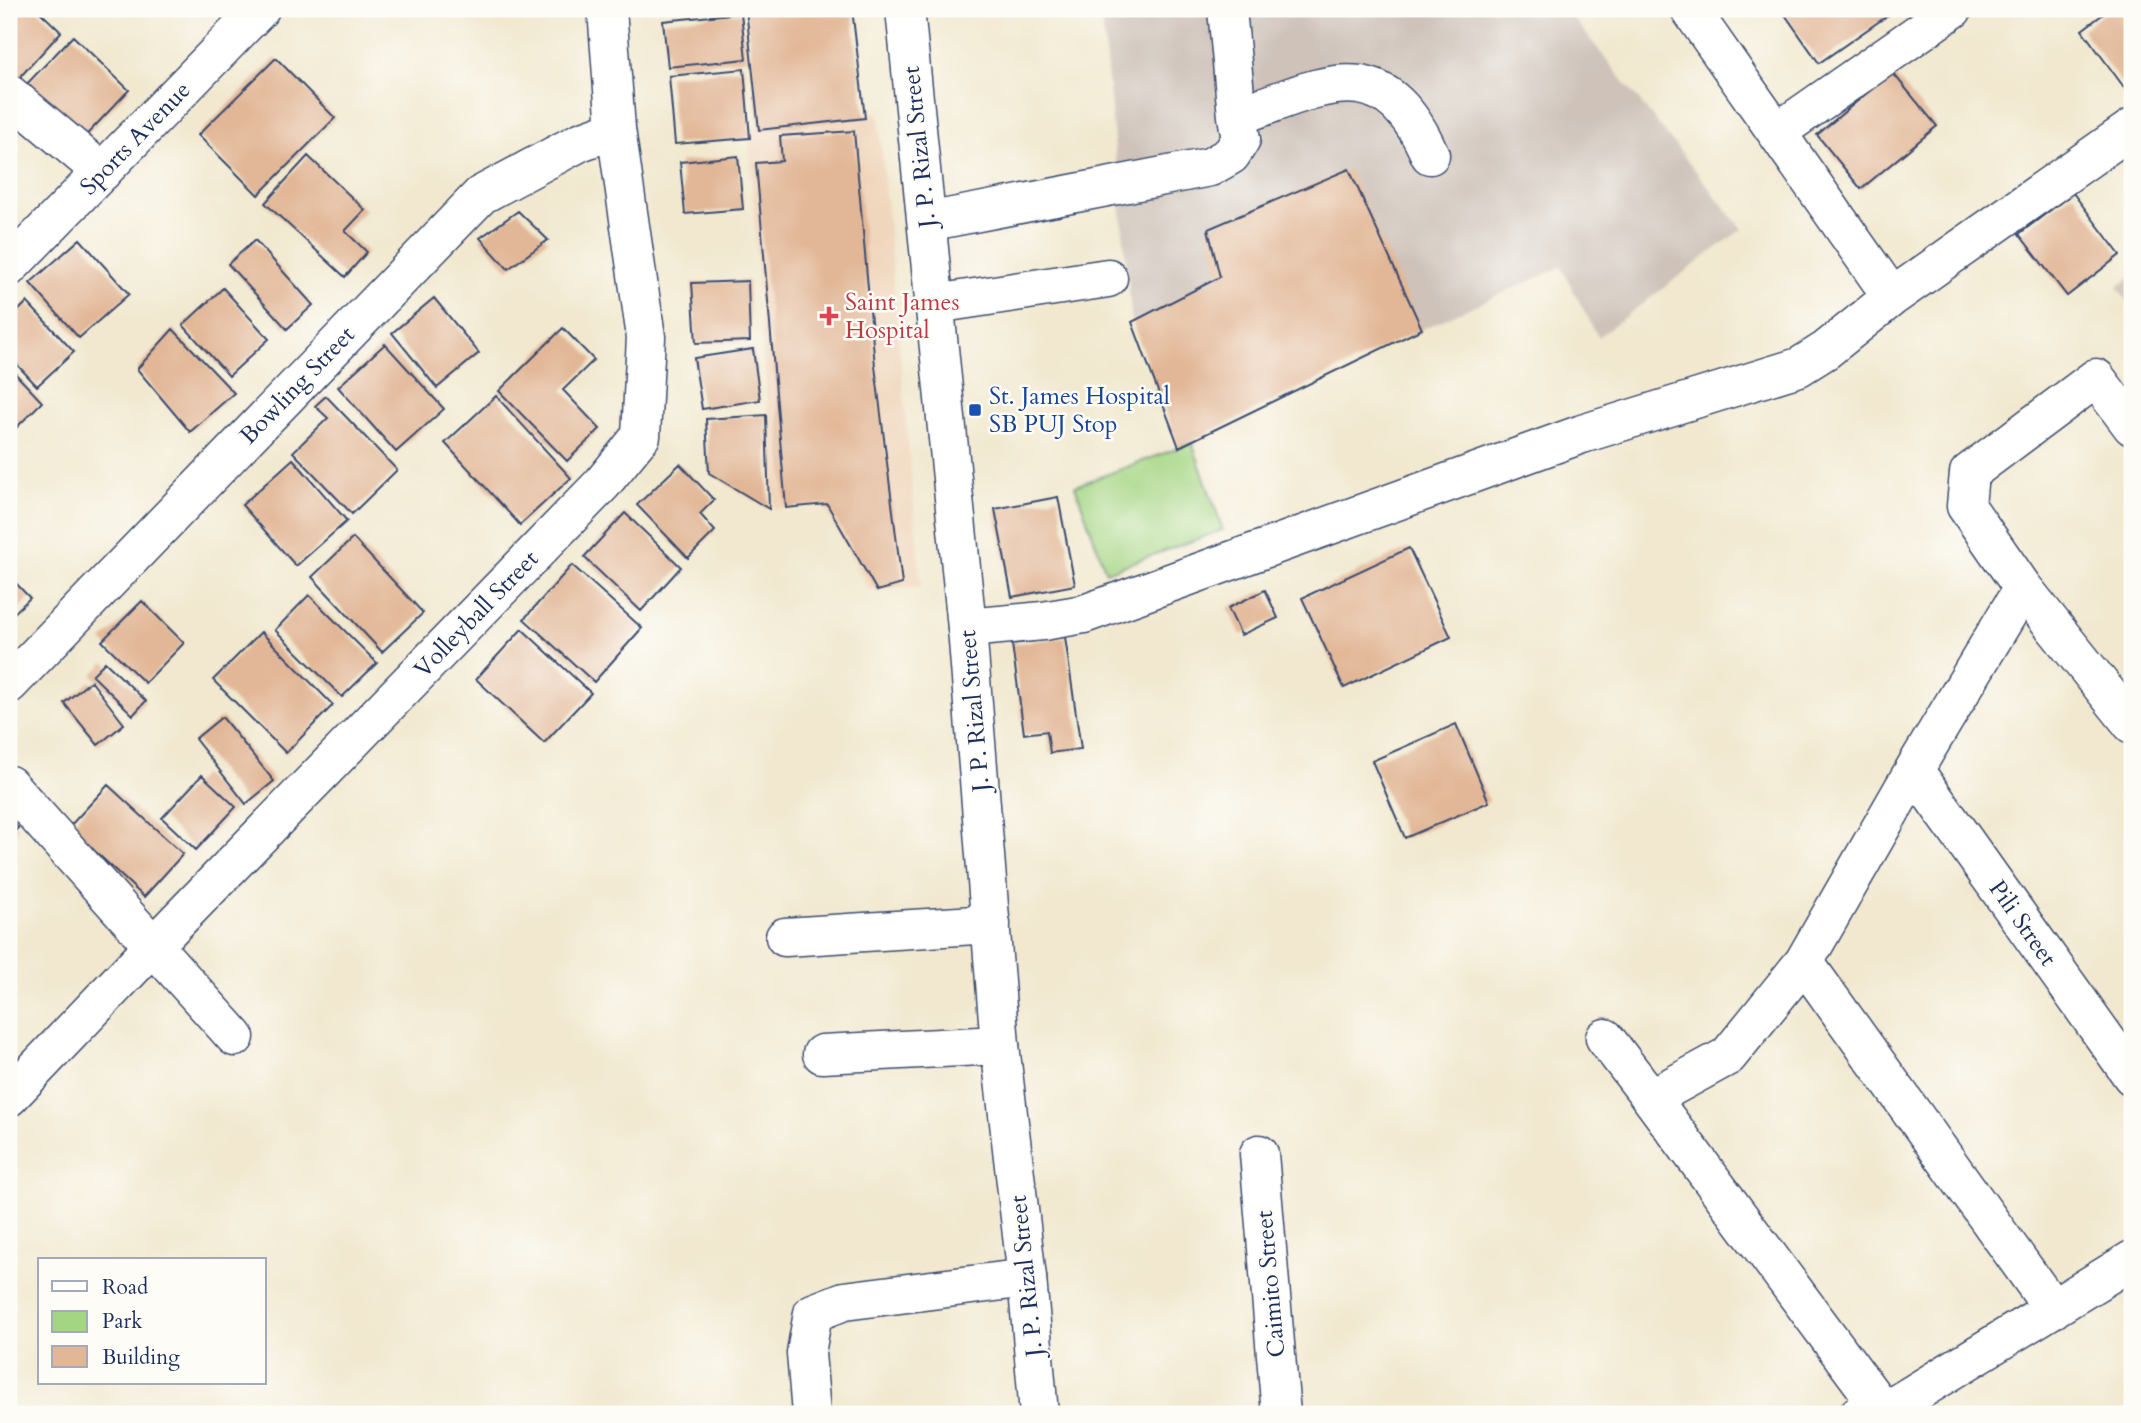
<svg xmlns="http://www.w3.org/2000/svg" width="2141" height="1423" font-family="Cardo,serif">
<rect width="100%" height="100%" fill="#fdfcf7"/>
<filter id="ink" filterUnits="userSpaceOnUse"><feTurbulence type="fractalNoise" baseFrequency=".0143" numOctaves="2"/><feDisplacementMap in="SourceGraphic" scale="14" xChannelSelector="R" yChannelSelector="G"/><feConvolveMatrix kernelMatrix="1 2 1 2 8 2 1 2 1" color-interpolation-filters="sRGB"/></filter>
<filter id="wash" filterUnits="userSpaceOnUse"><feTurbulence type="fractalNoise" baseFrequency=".00686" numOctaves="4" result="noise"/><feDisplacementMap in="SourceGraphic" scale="28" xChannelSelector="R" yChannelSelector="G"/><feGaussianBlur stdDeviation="1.57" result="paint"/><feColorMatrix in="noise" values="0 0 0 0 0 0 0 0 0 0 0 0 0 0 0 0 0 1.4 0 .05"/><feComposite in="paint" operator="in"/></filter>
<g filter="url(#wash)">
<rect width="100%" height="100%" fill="#f1e8cf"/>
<path fill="#f0d6bc" d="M878 113 921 586 869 589 823 505 774 509 748 127Z"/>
<path fill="#cec2b9" d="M1101 9H1566L1742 229 1598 337 1561 267 1422 329 1349 170 1209 229 1220 277 1132 322Z
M2132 276V307L2117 287Z"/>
<path fill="#a4d583" stroke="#608270" stroke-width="2" d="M1192 443 1223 530 1106 572 1075 486Z"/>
<g id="blocks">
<path fill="#e2b797" d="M9 9H37L61 32 11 87 9 85Z
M746 9H852L865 118 759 130Z
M1781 9H1897L1819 63Z
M2110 9H2132V86L2126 90 2082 30Z
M741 13 746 59 668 67 663 21Z
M73 36 129 90 76 146 20 91Z
M276 58 335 118 258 195 198 135Z
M744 69 750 138 675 144 669 76Z
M1892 72 1937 126 1861 189 1817 135Z
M854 131 875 366 902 584 877 591 827 504 786 508 756 163 782 161 780 136Z
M308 156 365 210 345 231 367 252 345 277 265 203Z
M738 156 743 209 685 214 680 162Z
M1349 169 1422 329 1179 447 1132 322 1220 277 1208 229Z
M2073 193 2120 255 2067 296 2019 234Z
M518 211 548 240 508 269 480 238Z
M80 239 129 294 79 338 30 283Z
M255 240 313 305 287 329 228 264Z
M748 281 750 341 696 343 692 283Z
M223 288 269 339 229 376 183 325Z
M434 298 479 353 437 388 392 333Z
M27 302 74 352 37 386 9 356V320Z
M563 328 594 360 563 390 600 429 567 461 499 391Z
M173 329 234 393 190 432 137 369Z
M385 344 444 409 396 452 338 387Z
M753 349 760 400 702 409 694 358Z
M9 367 42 402 9 435Z
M326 396 397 470 352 514 293 452 328 418 315 406Z
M496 396 571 478 520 525 445 443Z
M766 415 769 509 709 473 706 419Z
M293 459 347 521 296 566 242 505Z
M680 464 714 500 700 514 715 531 688 558 637 505Z
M1058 497 1075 585 1012 597 995 509Z
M625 513 681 567 641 611 584 557Z
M353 538 423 613 382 652 312 577Z
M1409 548 1451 637 1344 688 1302 598Z
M572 565 642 628 594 682 524 619Z
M9 576 30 598 9 618Z
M1265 590 1278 618 1241 635 1228 608Z
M309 595 377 663 342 697 275 630Z
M142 601 184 643 145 683 102 641Z
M522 629 591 693 544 743 476 679Z
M261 632 333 705 286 753 213 680Z
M1065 637 1081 749 1050 753 1047 731 1024 734 1012 644Z
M105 662 146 701 133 715 92 675Z
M91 681 124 724 98 745 64 703Z
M222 717 274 781 246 804 195 739Z
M1456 724 1489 802 1405 838 1372 761Z
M202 775 236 807 196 850 162 818Z
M108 785 183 854 144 897 69 827Z
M9 818 18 828 9 837Z"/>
</g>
</g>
<g filter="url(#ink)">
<use href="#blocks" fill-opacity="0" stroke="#3b4b6f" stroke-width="2"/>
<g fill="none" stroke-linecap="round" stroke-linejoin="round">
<g stroke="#3b4b6f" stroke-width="41">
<path id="minor" d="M1227 9 1237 116
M1690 9 1892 297
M9 94 102 172
M1777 132 1953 9
M927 222 1210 167 1231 155 1241 139 1237 116C1322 87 1383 47 1430 155
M9 267 260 9
M935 304 1108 278
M2132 426 2096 378 1969 473 1966 506 2023 588 2132 724
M967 628 1043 621 1084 614 1582 434 1799 367 1826 350 1892 297 2132 128
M9 684 481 195 580 142 616 129
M1914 770 2132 1076
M9 785 235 1037
M785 937 991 924
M1804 962 2053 1309
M1605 1038 1651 1098 1884 1412
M822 1054 1000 1045
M9 1097 153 946 602 484 641 436 646 337 616 129 607 9
M1651 1098 1728 1056 1804 962 1914 770 2023 588
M1259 1154 1281 1414
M811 1414 806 1353 813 1313 844 1301 1027 1278
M1859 1414 1884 1412 2132 1260"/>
</g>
<g stroke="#3b4b6f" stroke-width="41">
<path id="major" d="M905 9 967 628 1000 1045 1027 1278 1039 1414"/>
</g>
<use href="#minor" stroke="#fff" stroke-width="38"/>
<use href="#major" stroke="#fff" stroke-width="38"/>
</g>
</g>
<path fill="#e0444e" stroke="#fdfcf7" stroke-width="2.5" d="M825.5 305.5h7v7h7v7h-7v7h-7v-7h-7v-7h7z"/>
<rect fill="#1a4fb4" stroke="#fdfcf7" stroke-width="2.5" x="968" y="403" width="14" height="14" rx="3.5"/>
<g text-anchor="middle" stroke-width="5" stroke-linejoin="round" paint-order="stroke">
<g font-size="24" fill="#1b2f5e" stroke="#fdfcf7">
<text transform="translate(135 138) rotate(-46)" y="8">Sports Avenue</text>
<text transform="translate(919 147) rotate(-96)" y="8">J. P. Rizal Street</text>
<text transform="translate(297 385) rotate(-46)" y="8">Bowling Street</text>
<text transform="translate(476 614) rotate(-46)" y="8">Volleyball Street</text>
<text transform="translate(974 711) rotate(-95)" y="8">J. P. Rizal Street</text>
<text transform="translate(2023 923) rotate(55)" y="8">Pili Street</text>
<text transform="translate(1026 1276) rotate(-96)" y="8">J. P. Rizal Street</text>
<text transform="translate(1270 1284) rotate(-95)" y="8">Caimito Street</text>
</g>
<g font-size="24" fill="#be3a42" stroke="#fdfcf7" text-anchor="start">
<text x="845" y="310">Saint James<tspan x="845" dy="28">Hospital</tspan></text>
</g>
<g font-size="24" fill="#164399" stroke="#fdfcf7" text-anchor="start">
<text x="989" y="404">St. James Hospital<tspan x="989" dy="28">SB PUJ Stop</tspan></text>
</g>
</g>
<rect width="2141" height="1423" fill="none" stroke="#fdfcf7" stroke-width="35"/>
<rect x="38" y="1258" width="228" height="126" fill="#fdfcf7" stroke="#a3aaba" stroke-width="2"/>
<rect x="52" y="1281" width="35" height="10" fill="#ffffff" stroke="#a3aaba" stroke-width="2"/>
<text x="102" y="1294" font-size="21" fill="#1b2f5e">Road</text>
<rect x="52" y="1311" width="35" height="21" fill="#a4d583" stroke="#a3aaba" stroke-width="2"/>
<text x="102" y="1328" font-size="21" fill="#1b2f5e">Park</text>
<rect x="52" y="1346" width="35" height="21" fill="#e2b797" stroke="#a3aaba" stroke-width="2"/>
<text x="102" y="1364" font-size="21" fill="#1b2f5e">Building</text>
</svg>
